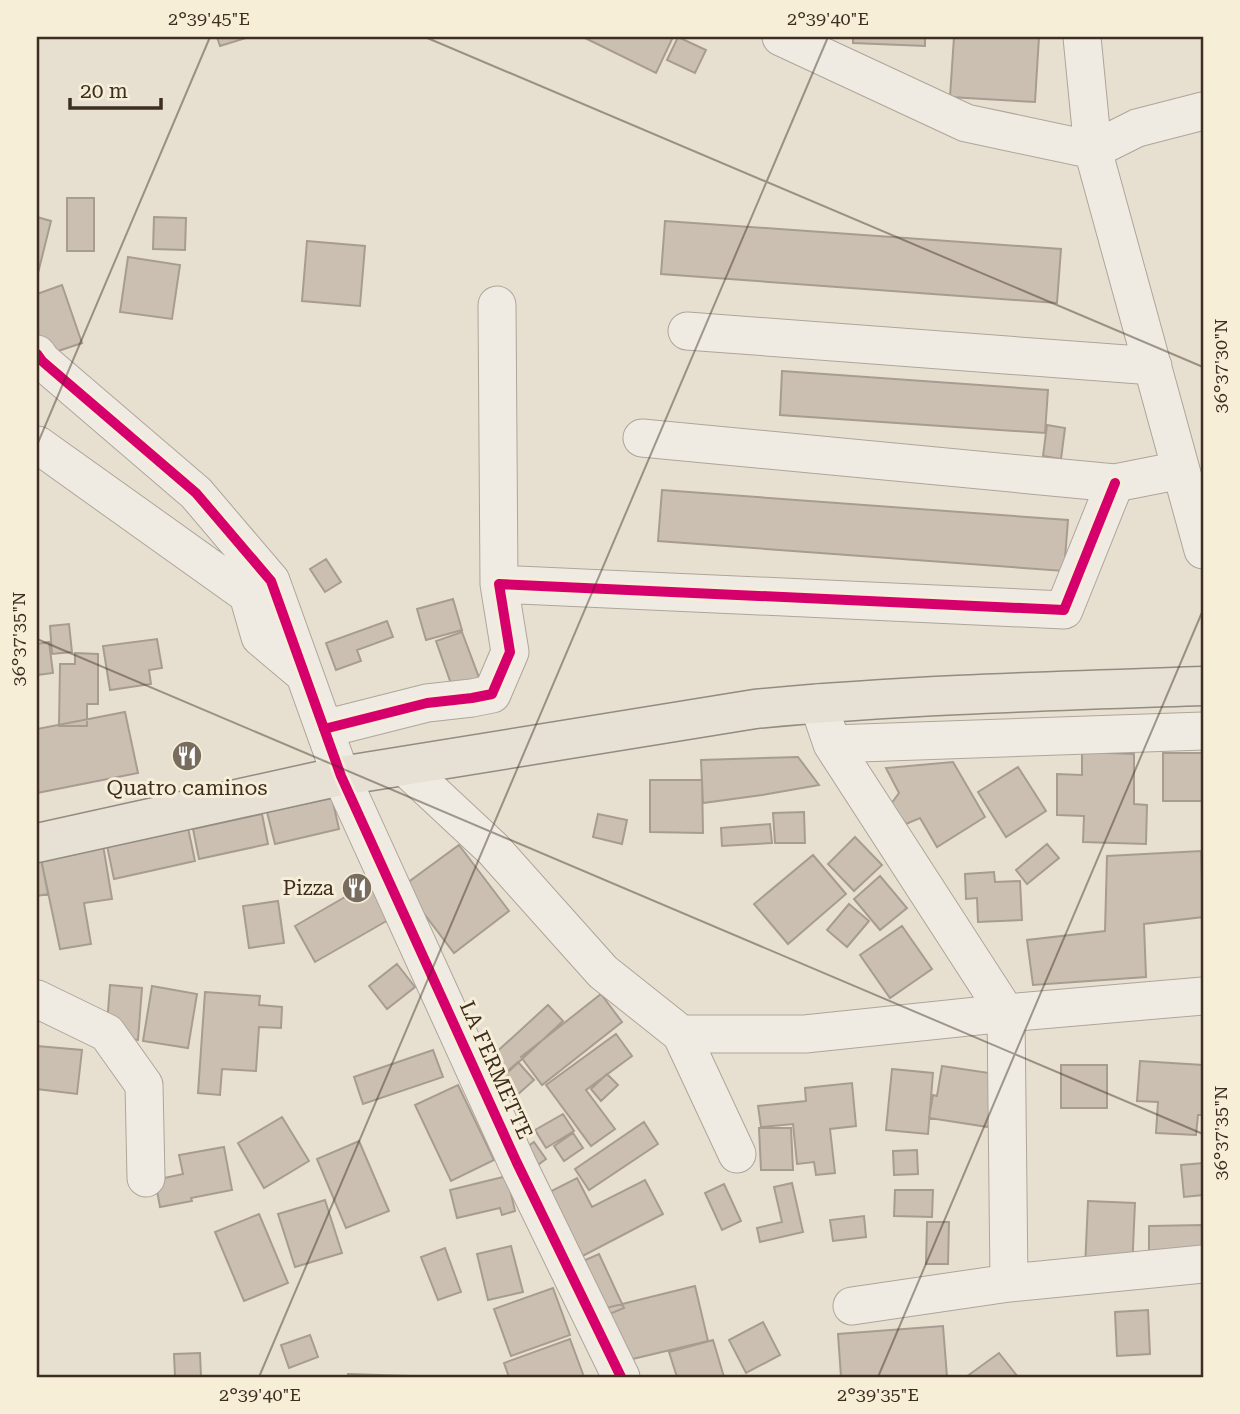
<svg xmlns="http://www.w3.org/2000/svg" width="1240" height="1414" font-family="'Roboto Serif',serif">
<rect width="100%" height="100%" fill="#e7e0d1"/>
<path fill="#cbbfb2" stroke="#a89c90" stroke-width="2" d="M217 37H249L220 46Z
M583 37H673L656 73Z
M678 37 706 50 695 73 667 60Z
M853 37H925V46L853 43Z
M954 37H1039L1035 102 950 97Z
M67 198H94V251H67Z
M37 217 51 221 37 277Z
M154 217 186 218 185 250 153 249Z
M665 221 1061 249 1057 303 661 274Z
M307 241 365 246 360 306 302 301Z
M128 257 180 265 172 319 120 312Z
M62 285 82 343 37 358V294Z
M782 371 1048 390 1045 433 780 415Z
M1047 425 1065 428 1061 459 1043 456Z
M662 490 1068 520 1064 571 658 541Z
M326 559 341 582 325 592 310 569Z
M453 599 462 630 426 640 417 609Z
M387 621 393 637 357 650 361 661 336 670 326 643Z
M69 624 72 652 52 654 50 626Z
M462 632 481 683 454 692 436 641Z
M157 639 162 668 149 670 151 684 110 690 103 646Z
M49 642 53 673 37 675V644Z
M75 653 98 654V704H87V726H59L60 664H75Z
M125 712 138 773 37 793V729Z
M1082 752 1134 754V804L1147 805 1146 844 1083 842 1084 816 1057 815V774L1082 775Z
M1163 753H1203V801H1163Z
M798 757 819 785 762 795 703 803 701 760Z
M953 762 985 817 937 847 920 818 906 824 891 804 899 793 886 768Z
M1018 767 1046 811 1006 837 978 792Z
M650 780H702L703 833 650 832Z
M332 798 339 829 275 844 267 812Z
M804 812 805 843H775L773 813Z
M262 814 268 844 199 859 193 829Z
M598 814 627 820 622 844 593 837Z
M770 824 772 843 722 846 721 828Z
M188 828 195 861 114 879 107 846Z
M855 837 882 865 854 891 828 864Z
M1047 844 1059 858 1027 884 1016 870Z
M103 845 112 899 84 903 91 944 60 949 41 859Z
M459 845 509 911 454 953 403 886Z
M1201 851 1203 917 1144 924 1146 977 1033 985 1027 940 1105 931 1107 856Z
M813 855 846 894 788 944 754 904Z
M41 859 48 894 37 896V860Z
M994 872 995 882 1020 881 1022 920 978 922 977 898 966 899 965 874Z
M880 876 907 908 880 930 854 899Z
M369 883 390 919 315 962 295 926Z
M278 901 284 943 249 948 243 906Z
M849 904 869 921 847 947 827 930Z
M902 926 932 969 890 998 860 955Z
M397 964 415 987 387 1009 369 986Z
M110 985 142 988 138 1040 106 1037Z
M152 986 197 994 188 1048 143 1041Z
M205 992 260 996 259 1005 282 1007 281 1028 259 1027 256 1071 222 1069 220 1095 198 1093Z
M601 994 622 1022 542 1085 521 1057Z
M548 1005 563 1021 494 1085 479 1068Z
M616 1034 632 1056 586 1090 615 1129 591 1146 546 1085Z
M37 1046 82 1050 77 1094 37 1089Z
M433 1050 443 1077 363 1104 354 1077Z
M1140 1061 1203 1065V1115H1198L1196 1135 1156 1133 1158 1102 1137 1101Z
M518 1062 534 1080 507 1104 491 1086Z
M1061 1065H1107V1108H1061Z
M942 1066 996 1074 988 1127 929 1118 933 1095 937 1096Z
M892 1069 933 1073 928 1134 886 1130Z
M607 1074 618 1085 601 1101 591 1089Z
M852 1083 856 1126 830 1129 835 1173 816 1175 814 1162 797 1164 793 1124 761 1127 758 1106 806 1101 805 1088Z
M458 1085 494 1160 451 1181 415 1105Z
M563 1114 574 1131 546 1148 535 1130Z
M282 1117 309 1161 264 1188 238 1143Z
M644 1122 658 1144 589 1190 575 1169Z
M759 1128H791L793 1170H761Z
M573 1133 583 1148 564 1161 554 1146Z
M359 1141 389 1211 346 1228 317 1159Z
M534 1142 546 1159 516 1181 503 1164Z
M224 1147 232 1190 191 1198 192 1201 160 1207 155 1180 183 1174 179 1155Z
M917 1150 918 1174 894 1175 893 1151Z
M1203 1163V1195L1184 1197 1181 1165Z
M507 1176 515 1211 502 1215 500 1208 457 1218 450 1190Z
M577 1178 592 1207 645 1180 663 1214 575 1260 524 1205Z
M792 1183 803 1232 760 1242 757 1228 782 1222 774 1187Z
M724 1184 741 1221 722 1230 705 1193Z
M895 1190H933L932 1217 894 1216Z
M325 1200 342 1253 295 1267 278 1214Z
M1088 1201 1135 1203 1132 1270 1085 1268Z
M259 1214 288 1283 244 1301 215 1232Z
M864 1216 866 1237 833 1241 830 1220Z
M927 1222H949L948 1264H926Z
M1203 1225V1256L1149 1257V1226Z
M511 1246 523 1292 488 1300 477 1254Z
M445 1248 461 1292 438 1300 421 1257Z
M599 1254 624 1308 600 1318 576 1264Z
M695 1286 708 1341 620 1362 606 1308Z
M553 1288 570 1335 511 1356 494 1309Z
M1148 1310 1150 1354 1117 1356 1115 1312Z
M763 1322 780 1355 746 1373 729 1340Z
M943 1326 947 1377H841L838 1334Z
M310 1335 318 1357 289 1368 281 1345Z
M570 1339 584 1377H509L504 1363Z
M713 1340 724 1377H677L669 1352Z
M200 1353 201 1377H175L174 1354Z
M999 1353 1018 1377H966Z
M348 1374 442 1377H348Z"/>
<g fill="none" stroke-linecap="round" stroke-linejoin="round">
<g stroke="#ada599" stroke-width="39">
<path id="minor" d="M781 37 966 123 1093 150 1137 128 1203 111
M1082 37 1093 150 1203 550
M497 305 499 584
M687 331 1153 366
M37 354 42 361 196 493 271 581 341 776 517 1163 621 1377
M642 438 1115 483 1181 470
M38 445 248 595 260 637 304 674
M818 703 832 744 1006 1013 1009 1283 1203 1264
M324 729 427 703 472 698 492 694 510 652 499 584 1064 610 1115 483
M832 744 1203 731
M404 766 493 849 603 972 681 1034 737 1154
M37 999 107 1033 144 1085 146 1178
M681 1034H805L1006 1013 1203 996
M852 1306 1009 1283"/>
</g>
<g stroke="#928b80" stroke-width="41">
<path id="primary" d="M37 843 341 776 755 709C904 695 1054 691 1203 686"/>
</g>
<use href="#minor" stroke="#efebe3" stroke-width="37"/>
<use href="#primary" stroke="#e6e1d4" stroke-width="38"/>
<g stroke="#f7eed8" stroke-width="15">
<path id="cycleway" d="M37 354 42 361 196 493 271 581 341 776 517 1163 621 1377
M324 729 427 703 472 698 492 694 510 652 499 584 1064 610 1115 483"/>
</g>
<use href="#cycleway" stroke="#d6006c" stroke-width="10"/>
</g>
<path fill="none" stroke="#3d2e20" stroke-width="2" stroke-opacity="0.45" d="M425 37 1203 367M37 445 210 37M37 639 1203 1134M259 1377 828 37M878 1377 1203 610"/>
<defs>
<g id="restaurant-disc" transform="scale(1.575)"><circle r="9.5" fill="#786c5e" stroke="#f7eed8"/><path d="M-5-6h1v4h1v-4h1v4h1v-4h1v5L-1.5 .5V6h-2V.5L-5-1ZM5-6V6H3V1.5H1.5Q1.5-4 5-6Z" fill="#fff"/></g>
</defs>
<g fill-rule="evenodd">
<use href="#restaurant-disc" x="187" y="756"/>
<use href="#restaurant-disc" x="357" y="888"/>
</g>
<g text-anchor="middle" stroke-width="6" stroke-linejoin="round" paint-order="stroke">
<g font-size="21" fill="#3d2e20" stroke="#f7eed8">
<text x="187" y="795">Quatro caminos</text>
<text x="334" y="895" text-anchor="end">Pizza</text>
</g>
<g font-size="21" fill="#3d2e20" stroke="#f7eed8">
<text transform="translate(496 1070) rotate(66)" y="7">LA FERMETTE</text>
</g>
</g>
<rect width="1240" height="1414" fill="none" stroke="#f7eed8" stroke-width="77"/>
<path d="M70 98v10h91v-10" fill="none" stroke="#3d2e20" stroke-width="3.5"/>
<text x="80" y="98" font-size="21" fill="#3d2e20" stroke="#f7eed8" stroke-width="5" paint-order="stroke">20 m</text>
<rect x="38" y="38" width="1164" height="1338" fill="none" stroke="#3d2e20" stroke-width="2.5"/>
<g font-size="18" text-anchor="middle" fill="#3d2e20">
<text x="209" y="25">2°39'45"E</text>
<text x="828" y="25">2°39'40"E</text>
<text transform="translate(1221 366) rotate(-90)" y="6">36°37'30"N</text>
<text transform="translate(19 639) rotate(-90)" y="6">36°37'35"N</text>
<text transform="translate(1221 1133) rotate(-90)" y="6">36°37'35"N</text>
<text x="260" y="1401">2°39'40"E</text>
<text x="878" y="1401">2°39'35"E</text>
</g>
</svg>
